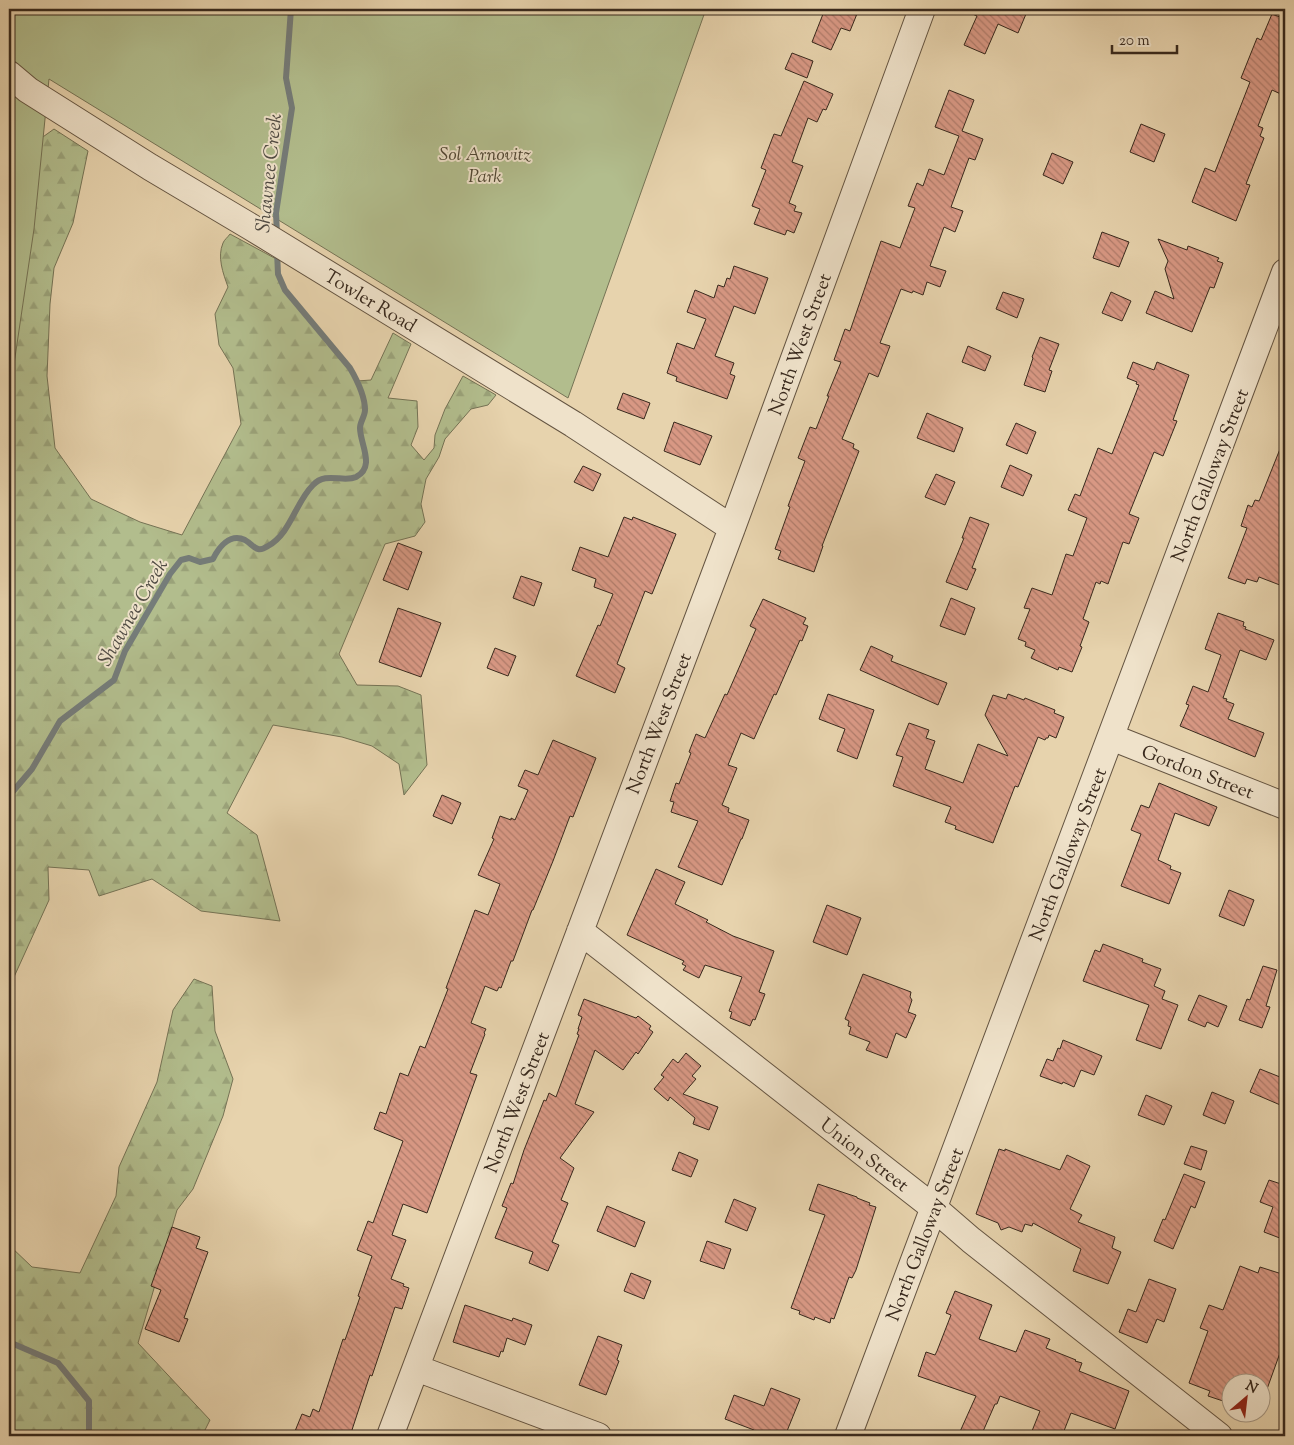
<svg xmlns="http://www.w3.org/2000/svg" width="1294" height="1445" font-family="'Sorts Mill Goudy',serif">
<defs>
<pattern id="forest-firs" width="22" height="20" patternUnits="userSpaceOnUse" patternTransform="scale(1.25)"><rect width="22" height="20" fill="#b2bd8d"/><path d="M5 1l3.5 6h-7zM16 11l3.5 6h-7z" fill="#9aa279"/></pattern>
<pattern id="building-back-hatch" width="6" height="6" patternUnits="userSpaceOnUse" patternTransform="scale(1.25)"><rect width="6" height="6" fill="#d89884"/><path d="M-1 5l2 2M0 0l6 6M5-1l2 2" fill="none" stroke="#b07c6b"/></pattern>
</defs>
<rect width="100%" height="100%" fill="#e7d3ad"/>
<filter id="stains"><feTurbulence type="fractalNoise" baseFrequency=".004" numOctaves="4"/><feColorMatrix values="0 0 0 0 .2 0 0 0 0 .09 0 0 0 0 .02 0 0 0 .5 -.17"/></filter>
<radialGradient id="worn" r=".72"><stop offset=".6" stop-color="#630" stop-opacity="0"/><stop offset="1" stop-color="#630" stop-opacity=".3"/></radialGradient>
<path fill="url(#forest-firs)" stroke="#757355" d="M9 95 40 139 54 129 88 151 73 223 54 268 50 304 47 376 55 448 91 499 140 522 182 535 241 424 233 368 219 345 215 314 228 287C223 273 217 257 223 243 224 240 228 237 230 234L278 260V274L285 290 350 368 357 381 371 380 393 333 411 344 388 398 417 401 418 427 411 445 424 460 434 448 435 435 445 409 463 376 496 395 488 405 471 409 445 439 439 457 426 479 421 504 425 522 415 536 385 544 339 654 357 685 398 686 421 695 427 765 404 795 399 764 372 746 342 737 273 725 227 813 257 835 280 921 201 911 152 879 99 896 89 870 48 867 49 900 9 988Z
M194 979 212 986 215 1031 233 1079 223 1116 193 1189 177 1210 138 1343 210 1420 202 1436H9V1245L32 1267 80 1273 116 1196 119 1167 157 1082 173 1010Z"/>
<path fill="#b2bd8d" stroke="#757355" d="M9 9H706L568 398 49 79 34 229 9 398Z"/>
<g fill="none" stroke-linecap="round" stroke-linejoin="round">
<path stroke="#757c79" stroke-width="6" d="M277 234 276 213 292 108 286 78 291 9
M9 796 32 769 60 721 114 680 125 651 170 574 181 560 189 558 200 562 213 559C219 547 230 533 245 540 254 545 256 554 268 546 291 533 295 503 313 485 326 471 343 483 356 477 376 467 360 444 360 428 360 422 365 416 365 410 365 395 357 380 350 368L285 290 278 274 277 251
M9 1342 58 1363 89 1401V1436"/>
</g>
<path fill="url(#building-back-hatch)" stroke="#38291d" d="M825 9H859L850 31 841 28 831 50 812 42Z
M961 9H1013L1026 14 1018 33 998 24 985 54 964 45 977 16Z
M1272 14 1285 19V96L1272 90 1258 126 1263 128 1260 136 1264 138 1246 184 1250 185 1236 221 1192 202 1205 168 1215 172 1250 82 1241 78 1257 38 1261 40Z
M792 53 813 61 807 78 785 69Z
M804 81 833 94 826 110 823 109 817 122 808 118 792 162 803 166 789 203 796 206 794 211 802 213 794 233 787 230 785 235 754 224 760 209 752 206 766 170 761 168 772 139 774 134 781 136Z
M949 90 974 100 962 131 983 139 975 160 969 158 951 207 963 211 955 232 944 227 930 266 946 271 940 287 927 282 923 295 913 291 912 293 901 289 880 343 890 346 878 377 869 373 842 439 854 444 853 448 859 451 822 546H823L814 572 778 559 781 551 775 549 790 507 788 506 805 461 798 458 810 427 816 429 829 396H827L841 362 834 360 845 329 850 331 881 241 900 248 915 208 908 206 917 183 923 186 929 169 944 175 959 136 935 127Z
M1141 124 1165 134 1154 162 1130 152Z
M1052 153 1073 162 1063 184 1043 175Z
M1102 232 1129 242 1119 267 1093 258Z
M1158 239 1187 250 1188 246 1219 258 1217 261 1223 263 1214 288 1210 287 1192 332 1146 313 1155 291 1174 299 1165 269 1168 261Z
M734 266 768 278 755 314 734 306 715 356 734 363 730 374 735 376 727 399 676 381 677 377 667 373 677 343 694 349 706 319 687 312 695 290 714 298 718 285 724 287 727 278 730 279Z
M1003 292 1024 299 1017 318 996 309Z
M1111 292 1131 301 1122 321 1102 313Z
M1040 337 1059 344 1049 370 1052 371 1045 392 1024 385 1033 358 1032 357Z
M968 346 991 356 985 371 962 362Z
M1133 362 1154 370 1157 362 1189 375 1173 420 1177 421 1163 456 1154 452 1129 514 1139 518 1129 544 1123 542 1108 584 1101 581 1100 584 1096 582 1083 619 1089 622 1080 646 1082 647 1072 672 1059 667 1058 670 1031 658 1035 650 1025 646 1026 642 1018 639 1030 609 1024 608 1032 588 1052 595 1066 554 1073 556 1087 518 1068 510 1075 494 1080 496 1098 448 1112 454 1139 385 1136 384 1137 382 1127 378Z
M623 393 650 403 644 419 617 409Z
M927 413 963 428 954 452 917 438Z
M674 422 712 436 700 465 664 451Z
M1016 423 1036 432 1027 454 1006 445Z
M1284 439H1285V587L1259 577 1257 582 1247 579 1245 584 1228 578 1247 528 1241 526 1248 505 1252 507 1255 500 1259 501 1260 499Z
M1010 465 1032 475 1023 496 1001 487Z
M583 466 601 474 593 491 574 482Z
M936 474 955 482 945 505 925 497Z
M624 517 632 520 633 517 676 534 652 594 645 591 617 664 625 668 615 693 576 676 598 625 600 626 613 594 594 587 596 579 572 570 580 547 608 557Z
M970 517 989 524 972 568 976 569 967 590 946 582 964 538H962Z
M398 543 422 552 408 590 383 580Z
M521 576 542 583 534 606 513 598Z
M951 598 975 608 965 635 940 626Z
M763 599 806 618 803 624 808 626 802 641 800 640 776 695 774 694 754 739 741 733 728 765 737 768 722 805 729 808 728 812 749 820 742 839H741L722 885 678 867 698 821 671 812 674 802 670 801 676 783 679 784 691 753 689 752 696 734 705 738 725 694 727 695 756 629 750 626Z
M398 608 441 623 421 677 379 662Z
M1218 613 1244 622 1243 626 1246 627 1245 629 1274 640 1266 660 1240 650 1223 698 1227 699 1226 701 1234 704 1228 719 1264 733 1255 757 1180 726 1189 705 1186 704 1193 686 1208 692 1221 655 1205 649Z
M871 646 893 656 891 661 947 683 938 705 860 670Z
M495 648 516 656 508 676 487 668Z
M828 694 874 710 857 759 837 751 845 729 819 719Z
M1008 694 1024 700 1025 698 1055 710 1054 713 1064 717 1056 738 1049 735 1048 738H1046L1045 740 1038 737 1018 787 1015 786 993 843 955 829 956 826 945 822 951 807 893 786 903 757 896 755 909 723 929 730 926 738 935 741 925 769 963 783 978 744 1008 756 985 715 993 695 1006 699Z
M553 740 596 758 573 817 570 816 553 861 533 910H532L513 961H511L501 988 499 987 497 991 485 986 471 1023 486 1029 484 1033 485 1034 470 1073 477 1075 427 1213 403 1204 392 1235 406 1240 391 1279 404 1284 403 1286 409 1288 402 1309 395 1307 372 1376 370 1375 350 1436H293L302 1414 310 1417 313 1409 319 1412 343 1339 345 1340 360 1297 358 1296 372 1256 357 1250 368 1221 373 1223 403 1141 374 1129 380 1112 386 1114 400 1073 408 1076 420 1046 425 1048 448 989 446 988 475 910 488 915 500 884 478 875 494 839 492 838 500 816 511 820V818L515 820 528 790 518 786 525 770 538 775Z
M1159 783 1217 807 1209 826 1175 813 1158 860 1171 866 1170 869 1181 873 1169 904 1121 886 1141 834 1131 830 1141 805 1149 808Z
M442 795 461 803 452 824 433 816Z
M656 869 685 882 675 904 708 920 706 922 733 936 774 951 759 992 765 994 755 1020 753 1019 750 1026 730 1018 732 1012 729 1011 742 977 705 965 699 978 683 970 686 966 682 964 684 961 627 935Z
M1229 890 1254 900 1244 926 1219 916Z
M827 905 861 918 847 955 813 942Z
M1103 944 1143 959 1142 962 1161 969 1154 986 1165 991 1162 999 1178 1005 1161 1049 1136 1040 1149 1005 1083 981 1095 950 1100 952Z
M1263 966 1277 970 1266 1006 1270 1007 1262 1028 1239 1020 1247 999 1250 1000Z
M863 974 911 992 910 997 912 1000 908 1012 916 1015 906 1038 896 1033 887 1058 866 1050 870 1042 849 1034 851 1027 848 1026 849 1021 845 1019Z
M1199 995 1227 1006 1218 1027 1207 1022 1205 1027 1188 1020Z
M584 999 636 1018 638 1016 651 1026 649 1029 653 1032 638 1054 636 1052 623 1070 595 1050 575 1104 594 1112 560 1158 574 1168 561 1200 568 1203 552 1242 559 1245 548 1271 529 1263 533 1252 495 1238 507 1208 502 1206 511 1183 513 1184 524 1150 544 1100 546 1101 549 1093 556 1097 579 1035 577 1034 579 1029H578L582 1017 578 1015Z
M1063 1040 1102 1056 1094 1075 1081 1070 1074 1087 1063 1082 1062 1084 1040 1076 1047 1059 1053 1061 1058 1048 1060 1049Z
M686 1053 701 1066 692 1076 696 1079 683 1094 718 1107 709 1130 693 1124 695 1118 670 1097 668 1101 654 1089 664 1077 661 1075 673 1059 678 1063Z
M1260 1069 1285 1079V1107L1250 1092Z
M1212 1092 1234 1101 1225 1124 1203 1115Z
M1146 1095 1172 1106 1164 1125 1138 1115Z
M1191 1146 1207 1151 1201 1170 1184 1164Z
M999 1149 1005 1151V1149L1060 1170 1067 1155 1090 1166 1070 1209 1082 1215 1078 1222 1115 1237 1112 1248 1121 1252 1108 1284 1073 1271 1081 1249 1033 1223 1032 1226 1025 1224 1022 1232 1009 1227 1001 1230 998 1223 976 1214Z
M679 1152 698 1160 691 1177 672 1170Z
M1184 1174 1205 1182 1195 1208 1191 1206 1173 1249 1154 1241 1163 1219 1165 1220Z
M1283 1179 1285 1180V1240L1264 1232 1273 1207 1260 1202 1269 1180 1281 1184Z
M818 1184 857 1197V1198L870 1203 869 1205 876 1207 856 1270 852 1278 849 1277 834 1319 831 1318 830 1323 815 1317 814 1320 799 1314 800 1311 791 1308 825 1215 809 1210Z
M734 1199 756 1208 747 1231 725 1222Z
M607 1206 645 1222 635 1247 597 1231Z
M172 1227 200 1237 196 1248 208 1252 184 1318 188 1319 179 1342 145 1329 161 1290 151 1286Z
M707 1241 731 1249 724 1269 700 1261Z
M1240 1266 1258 1273 1260 1267 1285 1275V1339L1262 1403V1382H1232V1404L1208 1396 1210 1391 1189 1383 1208 1331 1200 1328 1209 1305 1223 1310Z
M631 1273 651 1281 644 1299 624 1291Z
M1149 1279 1176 1289 1164 1322 1157 1319 1147 1343 1119 1332 1128 1309 1136 1312Z
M955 1291 992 1305 979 1339 1016 1352 1025 1330 1050 1339 1046 1348 1076 1360 1075 1361 1082 1363 1079 1371 1129 1391 1115 1429 1071 1413 1062 1436H1030L1040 1411 1000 1396 997 1404H995L981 1436H958L976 1396 918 1376 926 1352 935 1355 937 1351 951 1315 946 1313Z
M465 1305 512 1321 513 1318 532 1325 525 1345 507 1338 503 1352 501 1351 499 1357 453 1342Z
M598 1336 622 1345 617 1360 619 1361 606 1395 579 1385Z
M771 1388 800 1399 785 1436H764L754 1432V1430L725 1419 734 1395 764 1406Z"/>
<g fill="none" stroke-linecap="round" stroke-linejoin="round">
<g stroke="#645441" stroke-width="28">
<path id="street" d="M9 74 28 90 150 167 251 227 573 424 732 528
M1111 737 1285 806
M580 931 934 1208 971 1240 1219 1436
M416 1368 598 1436
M390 1436 732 528 922 9
M848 1436 1285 272"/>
</g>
<use href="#street" stroke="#efe2ca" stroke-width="26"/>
</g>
<g text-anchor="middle" stroke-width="4" stroke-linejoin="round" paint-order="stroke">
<g font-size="19" font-style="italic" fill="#504733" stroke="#efe2ca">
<text x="485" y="160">Sol Arnovitz<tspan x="485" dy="22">Park</tspan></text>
</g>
<g font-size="19" fill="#38291d" stroke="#efe2ca">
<text transform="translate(371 300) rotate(31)" y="7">Towler Road</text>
<text transform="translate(799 344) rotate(-70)" y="7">North West Street</text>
<text transform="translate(1209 475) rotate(-69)" y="7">North Galloway Street</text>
<text transform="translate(658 723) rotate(-69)" y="7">North West Street</text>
<text transform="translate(1198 771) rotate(21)" y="7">Gordon Street</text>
<text transform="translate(1067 854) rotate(-69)" y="7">North Galloway Street</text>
<text transform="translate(516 1102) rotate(-69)" y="7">North West Street</text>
<text transform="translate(865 1154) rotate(38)" y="7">Union Street</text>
<text transform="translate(924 1234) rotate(-69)" y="7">North Galloway Street</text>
</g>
<g font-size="20" font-style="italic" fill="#514c44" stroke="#efe2ca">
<text transform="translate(268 173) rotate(-84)" y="7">Shawnee Creek</text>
<text transform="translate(132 612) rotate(-60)" y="7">Shawnee Creek</text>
</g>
</g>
<rect width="1294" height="1445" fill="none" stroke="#e7d3ad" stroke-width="30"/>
<rect x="10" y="10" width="1274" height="1425" fill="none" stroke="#38291d" stroke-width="2.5"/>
<rect x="15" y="15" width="1264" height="1415" fill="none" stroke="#38291d"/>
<g transform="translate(1246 1398) rotate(28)"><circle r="24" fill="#efe2ca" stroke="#a69885"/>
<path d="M0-4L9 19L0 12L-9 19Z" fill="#8f2418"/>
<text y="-8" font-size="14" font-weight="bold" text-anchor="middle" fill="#38291d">N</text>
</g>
<path d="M1112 45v8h65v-8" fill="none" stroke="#38291d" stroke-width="2.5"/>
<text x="1119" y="45" font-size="15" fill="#38291d" stroke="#efe2ca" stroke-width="4" paint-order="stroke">20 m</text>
<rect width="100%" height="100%" filter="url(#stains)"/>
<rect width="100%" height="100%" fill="url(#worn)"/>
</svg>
